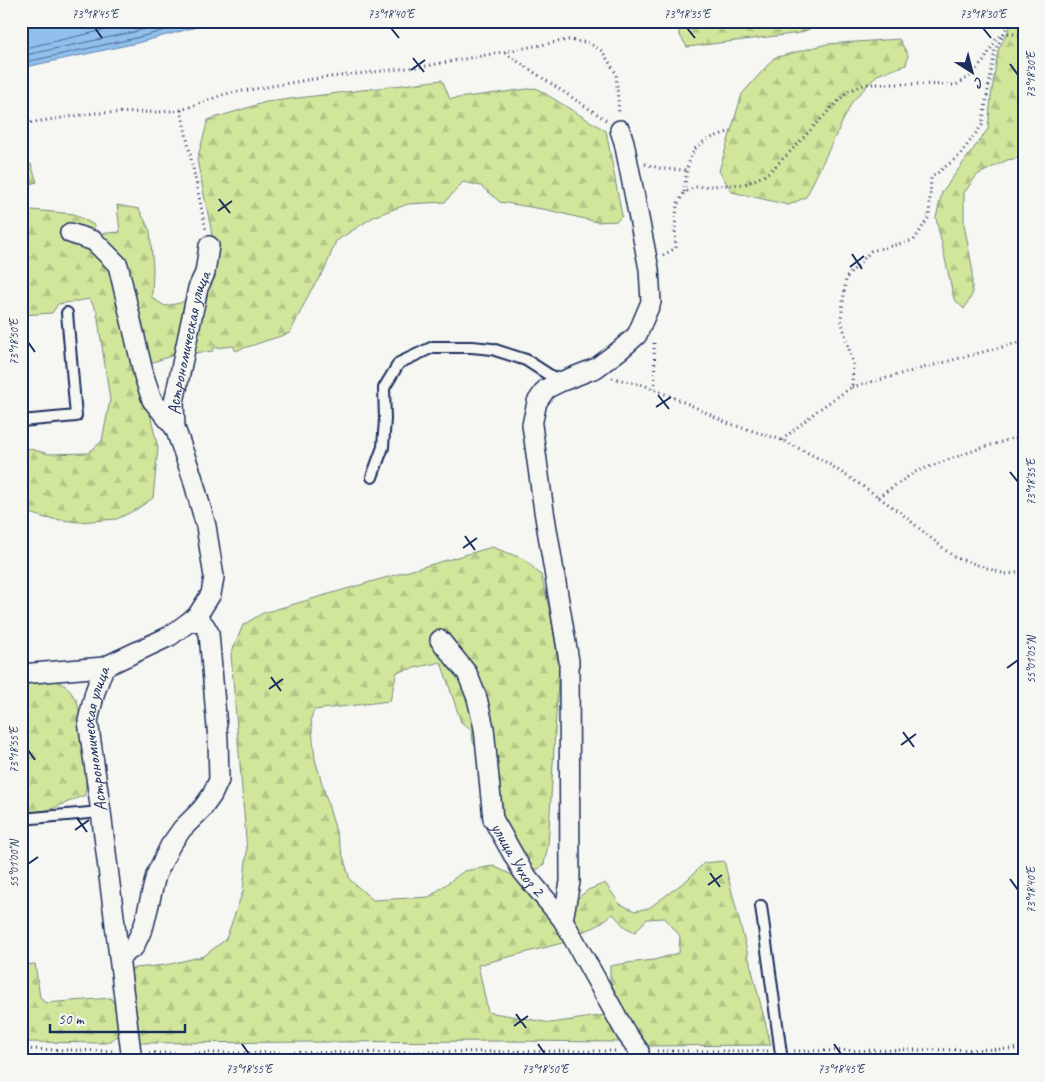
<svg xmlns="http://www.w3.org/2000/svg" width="1045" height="1082" font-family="Caveat,sans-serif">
<defs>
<pattern id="forest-firs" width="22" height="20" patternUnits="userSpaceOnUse" patternTransform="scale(1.25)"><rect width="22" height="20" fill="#d1e69b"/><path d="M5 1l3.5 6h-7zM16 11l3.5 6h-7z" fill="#b3c688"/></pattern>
</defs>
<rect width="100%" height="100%" fill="#f6f6f2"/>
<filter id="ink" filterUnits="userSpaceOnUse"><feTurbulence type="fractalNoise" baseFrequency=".02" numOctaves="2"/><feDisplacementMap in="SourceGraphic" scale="10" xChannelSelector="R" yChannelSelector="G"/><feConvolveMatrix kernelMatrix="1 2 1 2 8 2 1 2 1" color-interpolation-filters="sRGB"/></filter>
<g filter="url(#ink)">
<path fill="url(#forest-firs)" stroke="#768a7c" d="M680 21H827L800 33 687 47 679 34Z
M1013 21H1024V157L1007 160 977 175 964 193V224L972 267V295L964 309 954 299 936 218 942 192 988 129 991 97 998 51Z
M899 39 908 55 906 65 877 75 852 102 806 197 789 205 732 192 719 171 742 94 774 58 827 44Z
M442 80 450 99 536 88 606 131 622 216 617 221 597 222 548 210 500 202 481 186 463 182 445 202 408 204 375 216 336 241 325 269 310 292 290 333 235 351 234 346 213 348V351L174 355 153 362 140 372 158 448 153 498 137 509 117 519 79 522 45 518 22 510 21 450 26 448 49 454 88 453 102 441 110 400 97 312 90 299 58 304 52 313 21 315V209L74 214 94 225 95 234 120 232 117 205 139 209 150 231 153 268 152 298 165 306 180 303 204 289 215 262 211 229 197 160 208 120 266 102Z
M21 163 31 164 37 182 21 186Z
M492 547 524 559 541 575 551 616 559 666 548 846 544 864 537 870 524 866 514 848 486 764 473 742 472 730 461 722 441 662 397 672 390 701 314 710 311 719 315 759 350 880 373 900 429 897 464 871 493 866 525 881 543 901 566 942 478 965 488 1012 551 1023 606 1015 624 1035 621 1042 505 1041 136 1043 126 969 166 965 204 956 226 939 243 891 247 851 231 654 243 625 263 613Z
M55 680 67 687 77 701 89 757 85 795 54 808 21 818V682Z
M724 861 771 1045 640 1046 610 981V966L627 963 654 960 679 953 680 936 665 918 647 919 635 932 625 927 613 914 595 927 579 933 564 909 588 890 605 883 620 904 635 911 649 908 687 880 704 863Z
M35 964 40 997 45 1003 111 998 117 1009 118 1036 106 1043 21 1042V965Z"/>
<path fill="#91bfeb" stroke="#6285b3" d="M21 21H219L137 43 21 68Z"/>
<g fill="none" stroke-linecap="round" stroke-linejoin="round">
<path stroke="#4a6996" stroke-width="1" d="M21 49 144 21
M21 56 134 32 174 21
M21 63 136 38 199 21"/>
<g stroke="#1b2f5e" stroke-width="14">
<path id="lane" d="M21 421 76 416 67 313
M372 477 383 447 385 419 384 388 399 363 433 347H472L492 349 526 360 560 382
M21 819 101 812
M761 906 782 1061"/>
</g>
<g stroke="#1b2f5e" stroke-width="22">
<g id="street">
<path d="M70 233 94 241 118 265 144 376 152 400 175 428"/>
<path id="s1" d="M440 640 467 673 477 698 484 728 493 819 523 872 563 920 626 1033 639 1051V1061"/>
<path d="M21 674 104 667"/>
<path d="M563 920 570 882 569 661 544 511 532 425 537 402 546 389 560 382 596 368 620 350 637 335 651 302 649 269 624 142 620 130"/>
<path d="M119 955 124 954 134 947 144 925 156 875 170 846 182 829 202 809 212 795 219 780 218 740 209 633 205 626 201 622H189"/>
<path id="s2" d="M132 1061 101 812 88 721 95 692 104 667 170 636 197 616 211 594 214 577 206 526 192 476 175 428 174 402 198 288 205 273 209 246"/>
</g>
</g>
<path stroke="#1b2f5e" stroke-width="3" stroke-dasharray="1 4" stroke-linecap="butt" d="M505 53 606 120
M181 110 206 230
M21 124 95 113 159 112 181 110 225 94 313 79 426 66 568 40 589 43 602 51 616 73 619 114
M645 164 663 169 688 170
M684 192C686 179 687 155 698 146 707 138 720 135 731 131
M663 255 676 248 675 228 677 205 684 193 695 187 745 184 766 175 789 153 817 123 848 91 866 84H915L956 85 970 76 984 61 996 39 1003 34 1008 33 1024 36
M654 343 655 390
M612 378 644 385 695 407 727 423 782 440 824 461 870 491 902 514 954 557 1005 574 1024 572
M852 387 1024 341
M782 440 818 410 852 387 853 364 841 319 846 278 871 251 914 240 929 217 931 178 959 156 982 125 995 51 1010 21
M878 497 915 472 975 450 1024 435
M21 1049 113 1051
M657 1051H768
M794 1051 1024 1049
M149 1053H222L618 1051"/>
<use href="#lane" stroke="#f6f6f2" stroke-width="10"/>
<use href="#street" stroke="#f6f6f2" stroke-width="19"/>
</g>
</g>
<path fill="none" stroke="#1b2f5e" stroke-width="2" d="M95 28 102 38M391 28 399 38M687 28 695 38M983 28 991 38M413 58 424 72M1010 64 1018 75M411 70 425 60M219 199 230 213M218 211 232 201M852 254 862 269M850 267 864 256M28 342 35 352M658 395 669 409M656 407 671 397M1010 472 1018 482M465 536 475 550M463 548 477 538M1007 668 1018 660M271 677 281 691M269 689 283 679M903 732 914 747M901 745 916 734M28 750 35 760M77 818 87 832M75 830 89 820M28 864 38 857M710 873 720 887M1010 879 1018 890M708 885 722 875M516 1014 526 1028M514 1026 528 1016M242 1044 249 1054M538 1044 545 1054M834 1044 841 1054"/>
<g text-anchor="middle" stroke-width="4" stroke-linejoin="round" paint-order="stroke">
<g font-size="18" fill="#1b2f5e" stroke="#f6f6f2">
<text dy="6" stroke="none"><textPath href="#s2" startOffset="790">Астрономическая улица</textPath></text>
<text dy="6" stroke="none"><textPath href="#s2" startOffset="325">Астрономическая улица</textPath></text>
<text dy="6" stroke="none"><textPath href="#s1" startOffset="239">улица Учхоз 2</textPath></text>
</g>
</g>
<rect width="1045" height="1082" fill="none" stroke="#f6f6f2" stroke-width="55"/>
<g transform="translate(972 72) rotate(144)" stroke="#f6f6f2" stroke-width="4" paint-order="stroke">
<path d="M0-4L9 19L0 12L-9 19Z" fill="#1b2f5e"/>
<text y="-8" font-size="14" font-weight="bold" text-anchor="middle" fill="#1b2f5e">С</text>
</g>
<path d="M50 1024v8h135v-8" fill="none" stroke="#1b2f5e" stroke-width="2.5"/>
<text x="58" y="1024" font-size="15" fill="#1b2f5e" stroke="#f6f6f2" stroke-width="4" paint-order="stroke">50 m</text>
<rect x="28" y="28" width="990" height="1026" fill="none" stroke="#1b2f5e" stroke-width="2"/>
<g font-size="12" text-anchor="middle" fill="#1b2f5e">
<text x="95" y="18">73°18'45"E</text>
<text x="391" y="18">73°18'40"E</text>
<text x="687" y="18">73°18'35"E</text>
<text x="983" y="18">73°18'30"E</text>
<text transform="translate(1031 75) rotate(-90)" y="4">73°18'30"E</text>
<text transform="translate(14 342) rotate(-90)" y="4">73°18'50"E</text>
<text transform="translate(1031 482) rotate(-90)" y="4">73°18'35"E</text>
<text transform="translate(1031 660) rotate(-90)" y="4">55°01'05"N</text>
<text transform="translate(14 750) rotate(-90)" y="4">73°18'55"E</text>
<text transform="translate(14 864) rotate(-90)" y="4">55°01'00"N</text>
<text transform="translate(1031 890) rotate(-90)" y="4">73°18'40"E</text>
<text x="249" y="1073">73°18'55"E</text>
<text x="545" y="1073">73°18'50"E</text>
<text x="841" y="1073">73°18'45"E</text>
</g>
</svg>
